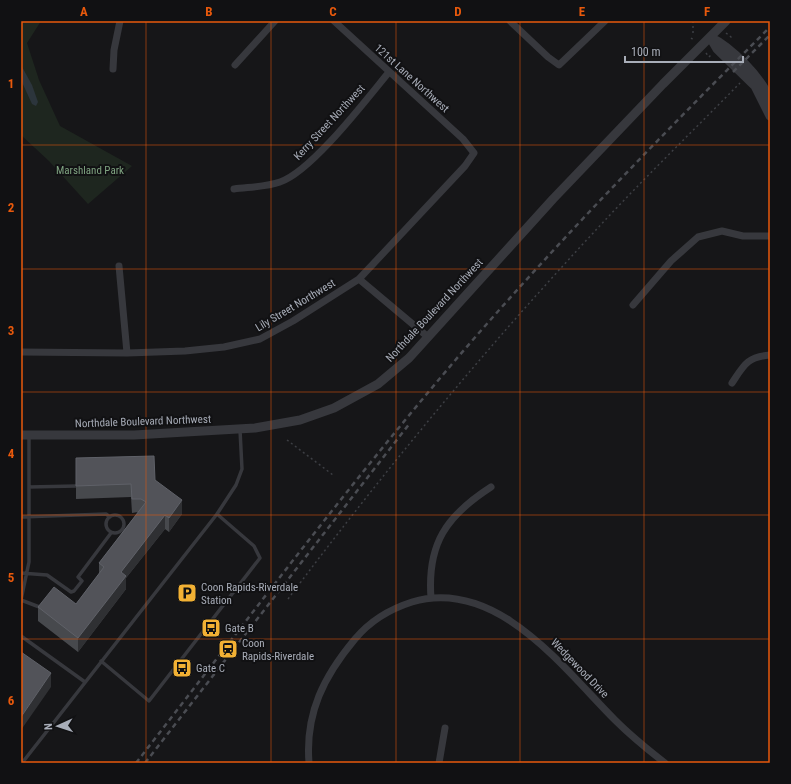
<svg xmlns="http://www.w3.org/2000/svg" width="791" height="784" font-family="'Roboto Condensed',sans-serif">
<rect width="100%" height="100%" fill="#161618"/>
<path fill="#1e261f" d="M21 21H41L27 43 39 80 60 126 132 166 88 204 49 161 21 135Z"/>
<path fill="#2c353c" d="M21 65 32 85 38 102 36 106 32 104 21 80Z"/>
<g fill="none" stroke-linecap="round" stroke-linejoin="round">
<path stroke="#3d3f44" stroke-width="1.5" stroke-dasharray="2 3" stroke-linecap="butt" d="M693 21V35
M705 21H707
M726 33 731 37 729 38
M691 38 695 41
M706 53 709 57 711 55
M287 440 333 475
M288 599C384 471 486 348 595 231 642 180 692 132 740 83"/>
<path stroke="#37383d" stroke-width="3.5" d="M29 487 76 486
M106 524a9 9 0 1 1 18 0a9 9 0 1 1-18 0Z
M21 517 106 514 110 517
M21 573 47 575 71 592 74 591 82 581 78 577 111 533
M21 600 29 562V436
M21 600 42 608
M21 636 85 682
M101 661 149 701 260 558 254 546 217 514
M22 763 217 514 236 485 242 469 240 430"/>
<path stroke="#37383d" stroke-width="7" d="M510 21 548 57 559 65 605 21
M235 65 275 21
M113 69 114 50 120 21
M234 189C249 187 266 187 280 182 311 172 366 100 389 72
M119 266 127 353
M359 279 428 337
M633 305 671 261 698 237 722 231 743 236H770
M21 352 127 353 185 351 224 347 260 339 293 321 359 279 465 166 474 153 463 139 334 21
M732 383C744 365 747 357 770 355
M431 598C427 544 446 516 491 487
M309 763C305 713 324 676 355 639 370 621 390 609 412 602 497 577 563 668 615 720 631 736 647 749 665 763
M439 763 445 728"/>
<path stroke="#37383d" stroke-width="9" d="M710 37 717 49 755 86 770 116
M710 37C731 47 762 78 770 100
M21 435H134L255 428 300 420 334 408 378 384 409 358 553 199 663 84 726 21"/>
<path stroke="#4a4c52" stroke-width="2.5" stroke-dasharray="5 4" stroke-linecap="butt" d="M733 72 770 35
M136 763C242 627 346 488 458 357 557 242 663 134 770 27
M145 763 410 423"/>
</g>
<path fill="#47494d" d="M76 458 155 480 182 514 169 532 165 529 126 578V589L78 652 38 621V607L76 604 99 574V563L138 512 132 513 131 497 76 499Z"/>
<path fill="#2f3033" d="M182 500V514L169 532V518Z
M165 515V529L126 578V589L78 652V638L121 572Z
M51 673V687L21 730V717Z"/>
<path fill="#525359" stroke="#5f6168" d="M154 456 155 480 182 500 169 518 165 515 121 572 126 576 78 638 38 607 54 587 76 604 104 567 99 563 146 502 141 499H132L131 484 76 486V458Z
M21 652 51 673 21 717Z"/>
<path fill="none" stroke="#e8590c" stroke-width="1" stroke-opacity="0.55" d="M146 21V763M271 21V763M396 21V763M520 21V763M644 21V763M21 145H770M21 269H770M21 392H770M21 515H770M21 639H770"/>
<defs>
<g id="parking-square" transform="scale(1)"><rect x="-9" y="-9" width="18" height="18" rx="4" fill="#f2b134" stroke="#111113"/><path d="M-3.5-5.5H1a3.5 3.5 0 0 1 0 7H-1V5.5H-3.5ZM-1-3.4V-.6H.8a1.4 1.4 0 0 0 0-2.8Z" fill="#111"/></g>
<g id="bus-square" transform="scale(1)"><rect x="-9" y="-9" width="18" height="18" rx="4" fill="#f2b134" stroke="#111113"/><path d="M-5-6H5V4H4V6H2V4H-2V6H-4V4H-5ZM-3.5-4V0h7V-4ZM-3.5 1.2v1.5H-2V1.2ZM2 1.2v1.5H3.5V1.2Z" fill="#111"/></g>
<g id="station-square" transform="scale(1)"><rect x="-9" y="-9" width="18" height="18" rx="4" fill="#f2b134" stroke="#111113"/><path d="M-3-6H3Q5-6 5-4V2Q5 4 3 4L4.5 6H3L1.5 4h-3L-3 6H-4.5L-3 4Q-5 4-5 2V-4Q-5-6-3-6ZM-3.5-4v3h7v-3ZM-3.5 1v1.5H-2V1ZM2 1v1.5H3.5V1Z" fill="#111"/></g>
</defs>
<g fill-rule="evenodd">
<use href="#parking-square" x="187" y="593"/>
<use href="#bus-square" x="211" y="628"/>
<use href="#station-square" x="228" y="649"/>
<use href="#bus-square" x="182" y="668"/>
</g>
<g text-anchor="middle" stroke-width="4" stroke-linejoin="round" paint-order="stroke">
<g font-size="11" fill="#a8adb8" stroke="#111113">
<text transform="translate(412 78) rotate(42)" y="4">121st Lane Northwest</text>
<text transform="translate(329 122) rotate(-47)" y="4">Kerry Street Northwest</text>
<text transform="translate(295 305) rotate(-31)" y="4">Lily Street Northwest</text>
<text transform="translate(434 310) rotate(-47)" y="4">Northdale Boulevard Northwest</text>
<text transform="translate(143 421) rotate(-2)" y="4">Northdale Boulevard Northwest</text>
<text transform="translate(580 668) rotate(46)" y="4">Wedgewood Drive</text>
</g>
<g font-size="11" fill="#7fa381" stroke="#111113">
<text x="90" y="174">Marshland Park</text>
</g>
<g font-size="11" fill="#a8adb8" stroke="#111113" text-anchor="start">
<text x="201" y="591">Coon Rapids-Riverdale<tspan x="201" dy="13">Station</tspan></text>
<text x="225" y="632">Gate B</text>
<text x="242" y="647">Coon<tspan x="242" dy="13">Rapids-Riverdale</tspan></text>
<text x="196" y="672">Gate C</text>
</g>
</g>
<rect width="791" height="784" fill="none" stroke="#111113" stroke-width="44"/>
<g transform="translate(58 726) rotate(267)" stroke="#111113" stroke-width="3" paint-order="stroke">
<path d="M0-3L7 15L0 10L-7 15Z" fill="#a8adb8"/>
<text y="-6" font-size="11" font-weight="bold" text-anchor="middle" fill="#a8adb8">N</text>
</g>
<path d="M625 56v6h118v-6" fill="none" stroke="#a8adb8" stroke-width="2"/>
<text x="631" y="56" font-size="12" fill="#a8adb8" stroke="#111113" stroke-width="3" paint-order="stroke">100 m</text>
<rect x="22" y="22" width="747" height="740" fill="none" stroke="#e8590c" stroke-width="1.5"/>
<g font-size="13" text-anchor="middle" font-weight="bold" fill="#e8590c">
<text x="84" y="16">A</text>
<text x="209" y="16">B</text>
<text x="333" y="16">C</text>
<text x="458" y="16">D</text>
<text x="582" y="16">E</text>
<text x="707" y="16">F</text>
<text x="11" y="88">1</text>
<text x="11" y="212">2</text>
<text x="11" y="335">3</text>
<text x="11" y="458">4</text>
<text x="11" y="582">5</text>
<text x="11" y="705">6</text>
</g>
</svg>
